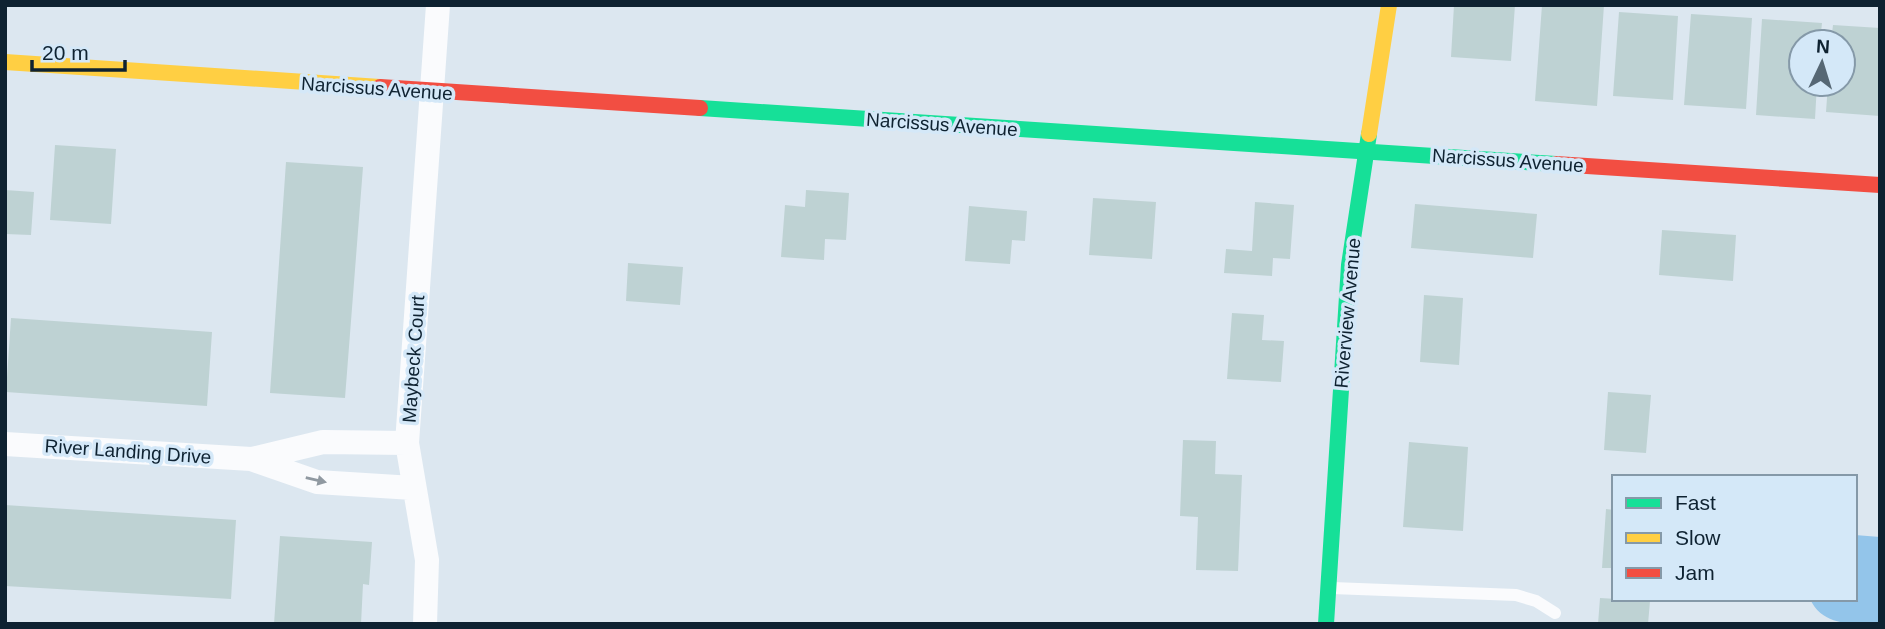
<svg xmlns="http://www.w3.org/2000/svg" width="1885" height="629" font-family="Helvetica,sans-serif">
<rect width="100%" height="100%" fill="#dce7f0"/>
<path fill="#93c5ea" d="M1855 535 1880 537V624C1854 624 1823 627 1810 599H1855Z"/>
<path fill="#bed2d3" d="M1454 5H1515L1511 61 1451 57Z
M1542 5H1604L1597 106 1535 101Z
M1619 12 1678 16 1673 100 1613 96Z
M1691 14 1752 18 1746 109 1684 105Z
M1762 19 1822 23 1820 42H1801V84H1817L1815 119 1756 115Z
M1833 25 1880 28V116L1826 112 1828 84H1843V42H1831Z
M55 145 116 149 111 224 50 220Z
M286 162 363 167 345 398 270 393Z
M5 190 34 192 31 235 5 234Z
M806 190 849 193 846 240 825 239 824 260 781 257 785 205 805 207Z
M1093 198 1156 202 1152 259 1089 255Z
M1255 202 1294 205 1290 259 1273 258 1272 276 1224 273 1226 249 1252 251Z
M1415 204 1537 214 1533 258 1411 248Z
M969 206 1027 211 1025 241 1012 240 1010 264 965 261Z
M1662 230 1736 235 1733 281 1659 275Z
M628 263 683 267 680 305 626 301Z
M1424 295 1463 298 1459 365 1420 362Z
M1232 313 1264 315 1262 340 1284 341 1281 382 1227 379Z
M11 318 212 332 207 406 6 392Z
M1608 392 1651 395 1646 453 1604 450Z
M1183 440 1216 441 1215 474 1242 475 1238 571 1196 570 1198 517 1180 516Z
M1409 442 1468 447 1463 531 1403 527Z
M5 505 236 520 231 599 5 586Z
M1606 509 1614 510V568H1602Z
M280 536 372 542 369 585 363 584 361 624H274Z
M1600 598 1650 601 1648 624H1598Z"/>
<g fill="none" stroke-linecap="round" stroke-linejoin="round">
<path stroke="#fafbfd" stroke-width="12" d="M1332 588 1516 595 1536 601 1555 613"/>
<path stroke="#fafbfd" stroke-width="24" d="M5 444 251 459 317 482 413 488
M252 459 323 442 407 443
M425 624 427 560 407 443 438 5"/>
<path stroke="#16e098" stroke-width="16" d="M700 108 1556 164
M1326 624 1349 265 1369 134"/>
<path stroke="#ffcf43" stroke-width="16" d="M5 62 380 87
M1369 134 1389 5"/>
<path stroke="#f24e42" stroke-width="16" d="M380 87 700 108
M1556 164 1880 185"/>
</g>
<defs><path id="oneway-solid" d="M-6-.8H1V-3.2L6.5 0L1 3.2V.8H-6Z" transform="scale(1.75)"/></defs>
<use fill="#9099a1" href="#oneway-solid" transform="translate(316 480) rotate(13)"/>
<g text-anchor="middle" stroke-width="7" stroke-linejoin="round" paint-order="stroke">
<g font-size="19" fill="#0e2231" stroke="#d4e8f8">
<text transform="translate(377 88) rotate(4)" y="7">Narcissus Avenue</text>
<text transform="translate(942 124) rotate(4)" y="7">Narcissus Avenue</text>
<text transform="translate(1508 160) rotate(4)" y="7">Narcissus Avenue</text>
<text transform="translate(1347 313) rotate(-85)" y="7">Riverview Avenue</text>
<text transform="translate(413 359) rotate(-86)" y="7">Maybeck Court</text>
<text transform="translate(128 451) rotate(4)" y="7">River Landing Drive</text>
</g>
</g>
<rect width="1885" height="629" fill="none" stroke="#0e2231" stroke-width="14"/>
<rect x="1612" y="475" width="245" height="126" fill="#d4e8f8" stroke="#8599a8" stroke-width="2"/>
<rect x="1626" y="498" width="35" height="10" fill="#16e098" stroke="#8599a8" stroke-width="2"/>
<text x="1675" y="510" font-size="21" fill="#0e2231">Fast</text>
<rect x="1626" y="533" width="35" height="10" fill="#ffcf43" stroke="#8599a8" stroke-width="2"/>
<text x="1675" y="545" font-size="21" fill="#0e2231">Slow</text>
<rect x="1626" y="568" width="35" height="10" fill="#f24e42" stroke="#8599a8" stroke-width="2"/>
<text x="1675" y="580" font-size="21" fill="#0e2231">Jam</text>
<g transform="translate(1822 63) rotate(4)"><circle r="33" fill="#d4e8f8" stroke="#8599a8" stroke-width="2"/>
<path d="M0-5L12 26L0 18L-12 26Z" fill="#566774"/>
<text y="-10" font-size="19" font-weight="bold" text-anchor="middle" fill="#0e2231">N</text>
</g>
<path d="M32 60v10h93v-10" fill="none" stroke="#0e2231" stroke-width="3.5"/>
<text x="42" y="60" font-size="21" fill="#0e2231" stroke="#d4e8f8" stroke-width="5" paint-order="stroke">20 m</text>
</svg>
